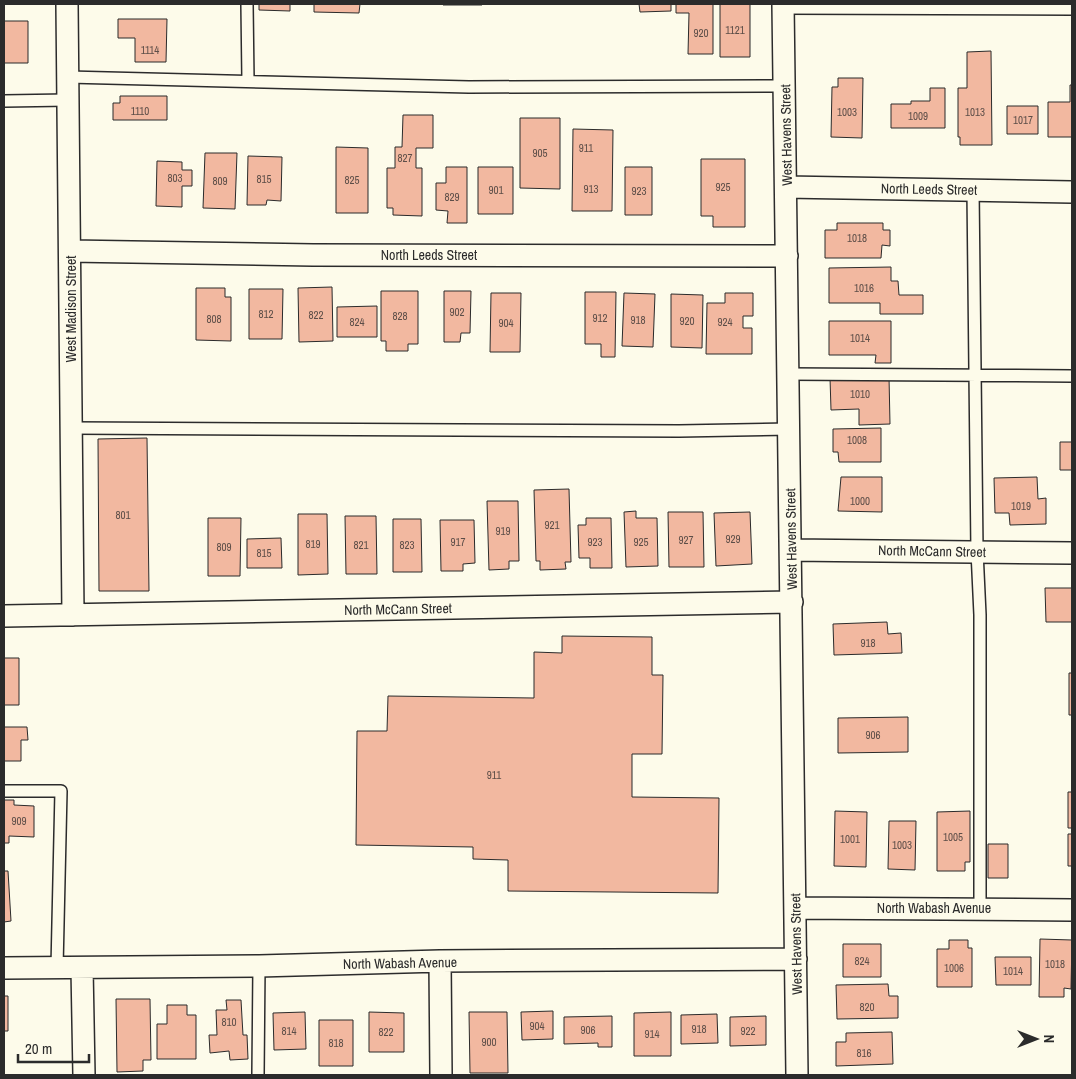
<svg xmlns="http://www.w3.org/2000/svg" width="1076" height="1079" font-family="'Archivo Narrow',sans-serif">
<rect width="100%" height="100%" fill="#fdfbea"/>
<path fill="#f2b8a0" stroke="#2b2b2b" d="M259 4H290V11L259 10Z
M314 4H360L359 13 314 12Z
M443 4H482V5H443Z
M639 4H671V11L640 12Z
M676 4H713V54H688L689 13H676Z
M720 4H750V57H720Z
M118 19H167L166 62H135V38H118Z
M4 21H28V63H4Z
M991 51 992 145H960V137H958V88H967V52Z
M838 78H863L862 138 831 137 832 87H838Z
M1070 85H1072V137H1048V102H1070Z
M930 88H945V128H891V104H911V101H930Z
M120 96H167V120H113V103H120Z
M1007 106H1038V134H1007Z
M403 115H433V148H416V168H422V216L393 215V208H387V168H395V147H402Z
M520 118H560V189L520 188Z
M573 129 613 130 612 211H572Z
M336 147 368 148V213H336Z
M205 153H237L235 209 203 208Z
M248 156 282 157 281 201 267 200 266 205H247Z
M701 159H745V227H713V216H701Z
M157 161 182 162V170H192V186H182V207L156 206Z
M446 167H467V223H447L448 211 436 210V183H446Z
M478 167H513V214H478Z
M625 167H652V215H625Z
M837 223H883V230H890V246L882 245 881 258H825V230H837Z
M891 267V281H898L899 295H923V314H880V303H829V268Z
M332 287 333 341 299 342 298 288Z
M196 288H225V297H231V341L196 340Z
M249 289H283L282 339H249Z
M381 291H418V344H408V351H386V341H381Z
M444 291H471L470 333H461L460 342H444Z
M585 292H616L615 357H601V344H585Z
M491 293H521L520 352H490Z
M624 293 655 294 653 347 622 346Z
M725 293H753V316H743V328H752V354H706L707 303H725Z
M671 294 703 295 702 348 671 347Z
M377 306V337H337V307Z
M829 321H891V363H875L876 355H829Z
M889 377 890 424 859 425V409L831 410 830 378Z
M881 428V462H839L838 452H833V429Z
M147 438 149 591H99L98 439Z
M1060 442H1072V470H1060Z
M841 477H882V512L838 511Z
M1037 477 1038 499 1046 498V524L1010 525 1009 513H995L994 478Z
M569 489 571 562H565L566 569 540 570V561H536L534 490Z
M487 501H518L519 561H509V569L489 570Z
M636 511V518H657L658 566 626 567 624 512Z
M668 512H703L704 567H669Z
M750 512 752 564 716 566 714 513Z
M298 514H327L328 574 298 575Z
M345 516H376L377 574H346Z
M208 518H241L240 576H208Z
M586 518H611L612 568H590V558H579L578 525H586Z
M393 519H421L422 572H393Z
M440 520H474L475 563 463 564V571H441Z
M281 538 282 568H247V539Z
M1045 588H1072V622H1046Z
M887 622 888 634 901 633 902 653 834 655 833 624Z
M562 636 652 637V675H663L662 754H632V797L719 798 718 893 508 891V860L473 859V847L356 845 357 731H387L388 696 534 698V652L562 653Z
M4 658H19V705H4Z
M1069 673H1072V715H1069Z
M908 717V752L838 753V718Z
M4 727H27L28 740H21V761H4Z
M1068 792H1072V828H1068Z
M4 800H14V805L34 806V837L9 836V843H4Z
M835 811 867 812 866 867 834 866Z
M970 811V862H965V871H937V812Z
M889 821H916L915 870 888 869Z
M1068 834H1072V866H1068Z
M988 844H1008V878H988Z
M4 871H8L11 921 4 922Z
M1040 939 1072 940 1071 989 1064 988V997H1039Z
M949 940H968V948H972V987H937V949H949Z
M843 944H881V977H843Z
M995 957H1031V985H996Z
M888 984 889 996H898V1018L837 1019 836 985Z
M4 996H8V1031H4Z
M116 999H150L151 1060H143V1071L117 1072Z
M226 1000H241L243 1035H247L248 1059 230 1060 229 1051 210 1053 209 1035H217L216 1010H227Z
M167 1005H187V1015H196V1059H157V1024H167Z
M553 1011V1039L522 1040 521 1012Z
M305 1012 306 1049 274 1050 273 1013Z
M369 1012 404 1013V1052H369Z
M469 1012H507L508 1073H470Z
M671 1012V1056H634V1013Z
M717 1014 718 1043 681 1044V1015Z
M612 1016V1047H598V1043L564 1044V1017Z
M766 1016V1045L730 1046V1017Z
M319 1020H353V1066H319Z
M892 1032 893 1064 836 1066V1042H846V1033Z"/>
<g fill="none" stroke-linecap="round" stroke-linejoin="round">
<g stroke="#2b2b2b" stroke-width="14">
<path id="service" d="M247 4 248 81
M783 8 1072 9
M68 77 469 87 785 86
M4 101 68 100
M973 190 977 551 980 615V908
M789 374 1072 376
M72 428 679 431 790 429
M4 791H61L57 967
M258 1075 259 966"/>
</g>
<g stroke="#2b2b2b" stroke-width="24">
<path id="minor" d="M67 4 73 615
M783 4 797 1075
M786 187 1072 192
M70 251 313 255 787 256
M791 550 1072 553
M4 616 792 602
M796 908 1072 910
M440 961 441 1075
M4 968 259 966 440 961 796 959
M82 968 84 1075"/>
</g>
<use href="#service" stroke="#fdfbea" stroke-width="11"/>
<use href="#minor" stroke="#fdfbea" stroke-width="21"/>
</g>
<g text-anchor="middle" stroke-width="4" stroke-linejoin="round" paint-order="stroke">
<g font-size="11" fill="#5d4e48">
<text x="735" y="34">1121</text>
<text x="701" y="37">920</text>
<text x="150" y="54">1114</text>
<text x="140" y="115">1110</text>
<text x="847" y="116">1003</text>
<text x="975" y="116">1013</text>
<text x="918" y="120">1009</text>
<text x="1023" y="124">1017</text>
<text x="586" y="152">911</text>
<text x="540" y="157">905</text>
<text x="405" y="162">827</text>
<text x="175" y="182">803</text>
<text x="264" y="183">815</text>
<text x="352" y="184">825</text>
<text x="220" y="185">809</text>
<text x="723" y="191">925</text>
<text x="591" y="193">913</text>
<text x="496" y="194">901</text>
<text x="639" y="195">923</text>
<text x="452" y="201">829</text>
<text x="857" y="242">1018</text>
<text x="864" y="292">1016</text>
<text x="457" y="316">902</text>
<text x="266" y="318">812</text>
<text x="316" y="319">822</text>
<text x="400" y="320">828</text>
<text x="600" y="322">912</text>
<text x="214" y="323">808</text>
<text x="638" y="324">918</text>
<text x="687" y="325">920</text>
<text x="357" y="326">824</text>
<text x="725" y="326">924</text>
<text x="506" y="327">904</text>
<text x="860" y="342">1014</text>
<text x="860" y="398">1010</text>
<text x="857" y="444">1008</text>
<text x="860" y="505">1000</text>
<text x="1021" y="510">1019</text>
<text x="123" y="519">801</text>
<text x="552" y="529">921</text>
<text x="503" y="535">919</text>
<text x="733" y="543">929</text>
<text x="686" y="544">927</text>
<text x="458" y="546">917</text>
<text x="595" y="546">923</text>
<text x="641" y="546">925</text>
<text x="313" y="548">819</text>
<text x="361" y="549">821</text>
<text x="407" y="549">823</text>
<text x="224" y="551">809</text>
<text x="264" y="557">815</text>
<text x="868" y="647">918</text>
<text x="873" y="739">906</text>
<text x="494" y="779">911</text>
<text x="19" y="825">909</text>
<text x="953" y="841">1005</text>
<text x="850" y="843">1001</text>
<text x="902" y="849">1003</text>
<text x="862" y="965">824</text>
<text x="1055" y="968">1018</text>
<text x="954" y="972">1006</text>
<text x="1013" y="975">1014</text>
<text x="867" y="1011">820</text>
<text x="229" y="1026">810</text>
<text x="537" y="1030">904</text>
<text x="699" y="1033">918</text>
<text x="588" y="1034">906</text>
<text x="289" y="1035">814</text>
<text x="748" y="1035">922</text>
<text x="386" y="1036">822</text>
<text x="652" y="1038">914</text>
<text x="489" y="1046">900</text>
<text x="336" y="1047">818</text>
<text x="864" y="1057">816</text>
</g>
<g font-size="14" fill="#2b2b2b" stroke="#fdfbea">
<text transform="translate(786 135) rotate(-91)" y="5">West Havens Street</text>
<text transform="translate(929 189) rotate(1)" y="5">North Leeds Street</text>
<text x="429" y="260">North Leeds Street</text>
<text transform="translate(71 309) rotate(-90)" y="5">West Madison Street</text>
<text transform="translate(791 539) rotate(-91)" y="5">West Havens Street</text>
<text transform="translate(932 551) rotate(1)" y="5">North McCann Street</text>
<text transform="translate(398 609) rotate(-1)" y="5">North McCann Street</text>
<text x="934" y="913">North Wabash Avenue</text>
<text transform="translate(796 944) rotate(-91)" y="5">West Havens Street</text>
<text transform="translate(400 963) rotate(-1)" y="5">North Wabash Avenue</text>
</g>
</g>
<rect width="1076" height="1079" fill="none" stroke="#2b2b2b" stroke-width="10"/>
<g transform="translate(1036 1039) rotate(90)" stroke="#fdfbea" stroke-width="4" paint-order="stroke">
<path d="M0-4L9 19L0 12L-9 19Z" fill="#2b2b2b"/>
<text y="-8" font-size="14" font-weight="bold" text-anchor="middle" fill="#2b2b2b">N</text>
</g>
<path d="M18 1054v8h71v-8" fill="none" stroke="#2b2b2b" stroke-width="2.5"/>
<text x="25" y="1054" font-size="15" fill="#2b2b2b" stroke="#fdfbea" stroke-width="4" paint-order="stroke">20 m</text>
</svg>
